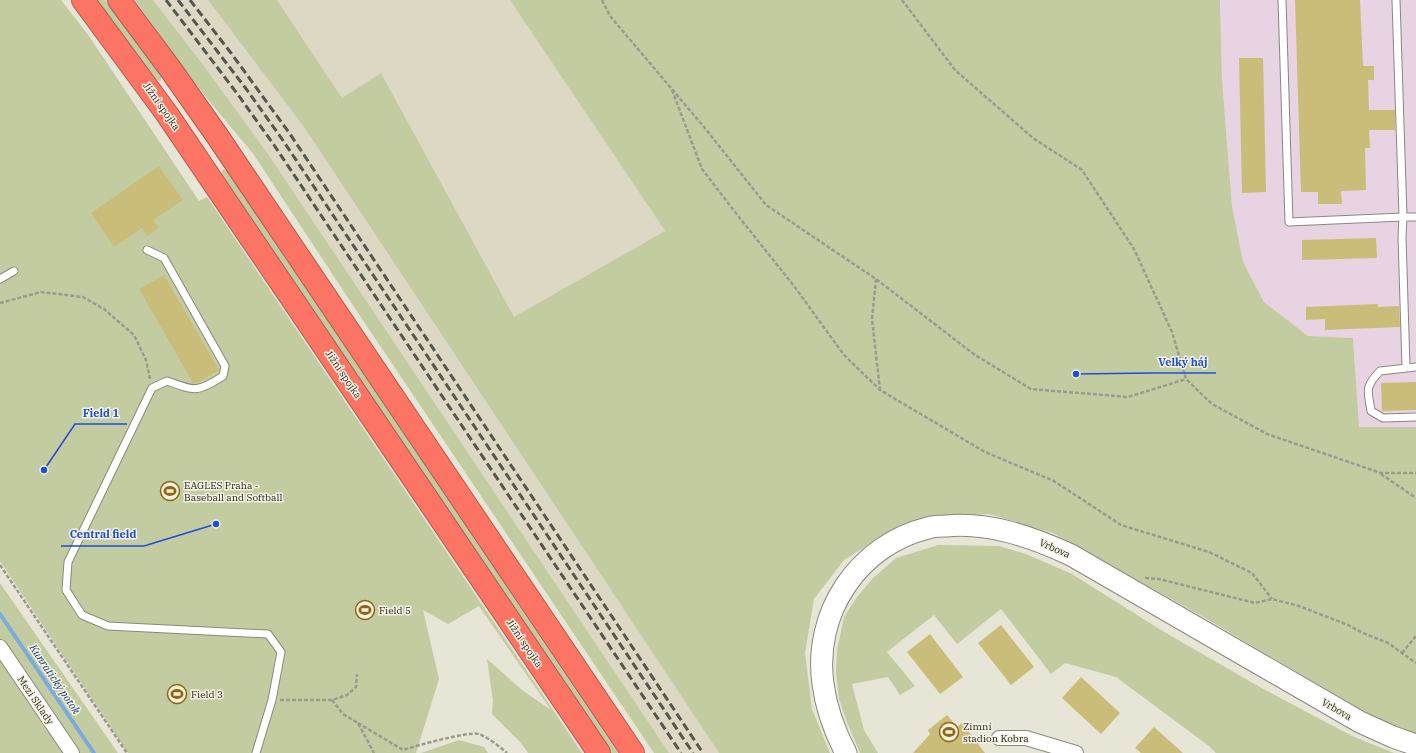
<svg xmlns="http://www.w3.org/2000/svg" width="1416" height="753" font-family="'IBM Plex Serif',serif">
<rect width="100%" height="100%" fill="#e7e5d6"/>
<path fill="#e8d3e3" d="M1220 0H1416V427H1359L1353 338 1308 336 1264 302 1243 262 1232 206 1222 80Z"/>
<path fill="#dcd8c3" d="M153 0H208L304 127 719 753H669L268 154 201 62Z
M277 0H510L665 231 514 318 381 73 342 98Z"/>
<path fill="#c3cca1" d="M0 0H61L89 36 199 201 207 197 582 753H528L521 743 492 714 493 701 487 659 522 690 551 710 479 606 448 624 423 610 439 679 416 753H128L0 561Z
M97 0H105L161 76V80L159 81 156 79Z
M135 0H153L201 62 268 154 669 753H654L356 310 254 155 192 80Z
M208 0H277L342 98 381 73 514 317 665 231 510 0H1220L1222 80 1232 206 1243 262 1264 302 1308 336 1353 338 1359 427H1416V735L1394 728 1299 674 1207 619 1053 533 989 514 923 519 898 526 844 560 814 599 805 653 812 709 830 753H719L304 127Z
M224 169 227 171 618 753H611L571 693 222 174V171Z
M938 545 999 546 1026 554 1072 574 1161 630 1258 686 1352 736 1394 753H1216L1209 746 1116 677 1065 663 1051 674 1001 609 957 644 934 615 887 652 915 686 900 695 888 677 852 684 864 730 878 753H860L847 722 839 699 836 672 837 650 844 617 857 597 873 578 896 558Z
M0 583 118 753H0Z
M459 740 484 747 488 753H421Z"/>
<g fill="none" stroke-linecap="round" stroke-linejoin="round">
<path stroke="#7baadd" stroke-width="4" d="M0 614 94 753"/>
</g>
<path fill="#cabd79" d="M1295 0H1360L1363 66H1374V80H1368L1369 110H1395V130H1369L1370 148H1365L1366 190 1341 191 1342 204H1318V192H1301Z
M1239 58H1263L1266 192 1242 193Z
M159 166 183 200 153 220 159 228 147 236 142 228 114 247 91 213Z
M1376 238 1377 258 1302 260V240Z
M164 275 219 370 197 383H193L139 289Z
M1378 304V307L1399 306 1400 327 1325 330V319L1306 320V307Z
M1416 382V410L1382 411 1381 383Z
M1001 625 1034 667 1011 685 978 643Z
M930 634 963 677 940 694 907 652Z
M1081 677 1120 713 1101 734 1062 698Z
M947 715 957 727 962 723 985 753H913L930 734 928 730Z
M1154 727 1183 753H1141L1135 748Z"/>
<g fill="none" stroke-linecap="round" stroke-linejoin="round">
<g stroke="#8b887b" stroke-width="9">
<path id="lane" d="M1282 0 1289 222 1403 217 1402 237 1406 367
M1396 0 1403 217H1416
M147 250 164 258 225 366 223 376C197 393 195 391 167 381L152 388 68 562 66 590 82 615 108 626 268 634 281 652 272 700 256 753
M0 279 14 271
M1416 367 1380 371C1364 388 1368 390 1371 411L1383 418 1416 417"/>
</g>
<g stroke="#8b887b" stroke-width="16">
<path id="street" d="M0 647 72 753
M999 738H1026L1076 753"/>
</g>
<g stroke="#8b887b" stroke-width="23">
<path id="secondary" d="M846 753C835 732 826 707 823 684 813 613 858 545 928 528 933 526 940 526 946 526 990 522 1032 537 1071 555L1360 722 1393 737 1416 745"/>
</g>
<g stroke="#b1594c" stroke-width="24">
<path id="highway" d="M83 0 167 114 599 753
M119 0 171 70 218 137 633 753"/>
</g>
<path stroke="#9c9a8f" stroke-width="2.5" stroke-dasharray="4 2" stroke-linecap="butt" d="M602 0 610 16 704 127 766 205 876 279 975 355 1031 389 1128 397 1186 379
M902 0 955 70 1033 138 1082 170 1134 249 1172 332 1186 379 1212 404 1267 434 1381 473H1416
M672 90 702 169 735 212 794 286 844 355 880 390 985 452 1054 481 1121 525 1209 552 1252 573 1272 599
M876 279 872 319 880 390
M0 303 41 292 83 297 104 309 134 335 146 360 150 379
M1381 474 1416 498
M0 565 127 753
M1145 578 1159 579 1255 603 1272 599 1299 606 1348 625 1363 633 1388 643 1416 663
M1402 653 1416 636
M280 700H332L347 695 356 687 357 674
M332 700 343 714 358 723 374 753
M358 723 403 750C415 746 469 731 479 734 489 738 499 746 507 753"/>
<use href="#lane" stroke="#fff" stroke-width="7"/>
<use href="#street" stroke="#fff" stroke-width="14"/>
<use href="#secondary" stroke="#fff" stroke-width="21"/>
<use href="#highway" stroke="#fc7564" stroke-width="22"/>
<path stroke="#57554d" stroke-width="3" stroke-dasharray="8 4" stroke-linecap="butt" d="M166 0 239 96 274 145 681 753
M178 0 247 90 282 139 693 753
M190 0 231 53 290 134 703 753"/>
</g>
<defs>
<g id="stadium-ring" transform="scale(1)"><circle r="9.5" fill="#f5f2e3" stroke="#926611" stroke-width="1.5"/><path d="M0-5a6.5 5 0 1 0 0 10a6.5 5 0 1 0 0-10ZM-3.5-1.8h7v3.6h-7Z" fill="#926611"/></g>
</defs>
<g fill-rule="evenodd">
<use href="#stadium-ring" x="170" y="491"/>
<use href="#stadium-ring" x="365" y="610"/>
<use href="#stadium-ring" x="177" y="694"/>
<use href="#stadium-ring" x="949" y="732"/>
</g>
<g text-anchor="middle" stroke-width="3" stroke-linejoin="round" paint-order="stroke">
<g font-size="10" fill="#25241e" stroke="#f5f2e3">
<text transform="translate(162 106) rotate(55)" y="4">Jižní spojka</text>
<text transform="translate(344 374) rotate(56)" y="4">Jižní spojka</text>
<text transform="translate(1055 548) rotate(24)" y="4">Vrbova</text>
<text transform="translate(525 643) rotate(56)" y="4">Jižní spojka</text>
<text transform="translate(36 700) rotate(56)" y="4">Mezi Sklady</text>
<text transform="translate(1337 709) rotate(30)" y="4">Vrbova</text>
</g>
<g font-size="10" fill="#25241e" stroke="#f5f2e3" text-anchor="start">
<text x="184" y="489">EAGLES Praha -<tspan x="184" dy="12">Baseball and Softball</tspan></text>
<text x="379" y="614">Field 5</text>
<text x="191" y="698">Field 3</text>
<text x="963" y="730">Zimní<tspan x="963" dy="12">stadion Kobra</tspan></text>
</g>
<g font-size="11" font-style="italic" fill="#134473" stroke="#f5f2e3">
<text transform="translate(55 679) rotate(56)" y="4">Kunratický potok</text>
</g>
</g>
<path fill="none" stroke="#1d4ed8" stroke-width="1.5" d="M1076 374L1151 373H1216M44 470L75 424H127M216 524L144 546H61"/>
<g fill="#1d4ed8" stroke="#f5f2e3" stroke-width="1.5">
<circle cx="1076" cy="374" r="4"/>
<circle cx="44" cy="470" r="4"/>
<circle cx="216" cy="524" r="4"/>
</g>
<g font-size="11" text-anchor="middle" font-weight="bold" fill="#1d4ed8" stroke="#f5f2e3" stroke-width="3" stroke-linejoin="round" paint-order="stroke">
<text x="1183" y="366">Velký háj</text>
<text x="101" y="417">Field 1</text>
<text x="103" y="538">Central field</text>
</g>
</svg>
